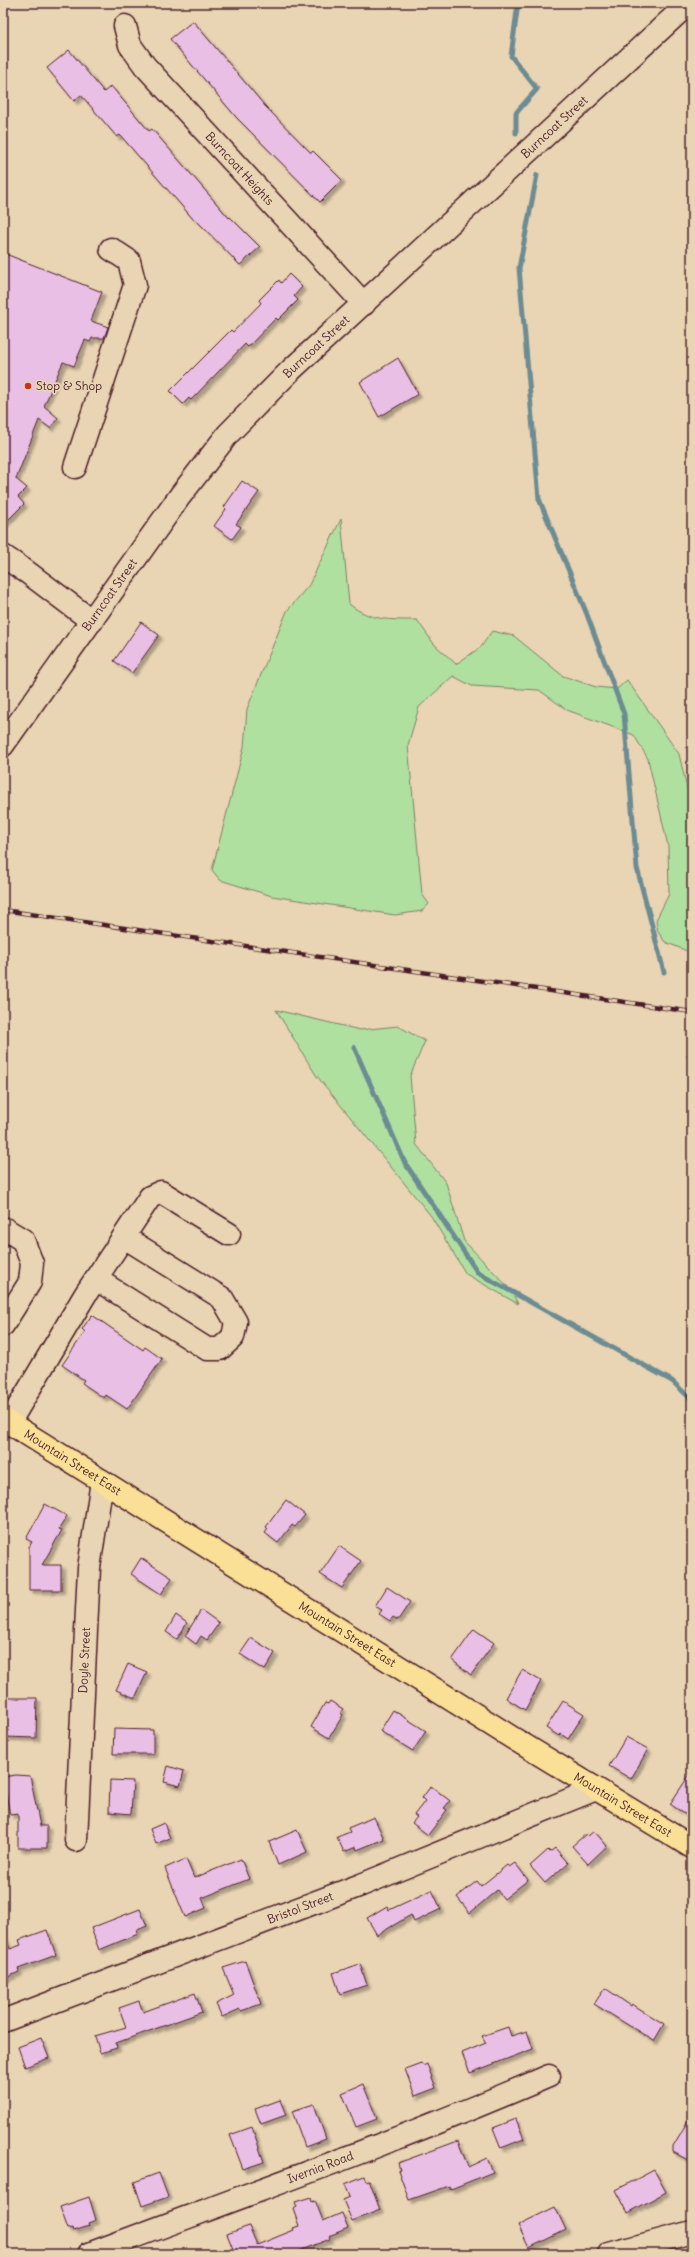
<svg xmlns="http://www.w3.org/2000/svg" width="695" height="2257" font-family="Delius,sans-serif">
<defs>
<filter id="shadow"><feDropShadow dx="3.5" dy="3.5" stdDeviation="1" flood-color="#0004"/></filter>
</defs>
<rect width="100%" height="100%" fill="#e9d4b3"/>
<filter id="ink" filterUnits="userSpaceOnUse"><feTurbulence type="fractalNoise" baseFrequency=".025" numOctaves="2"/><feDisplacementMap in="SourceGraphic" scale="8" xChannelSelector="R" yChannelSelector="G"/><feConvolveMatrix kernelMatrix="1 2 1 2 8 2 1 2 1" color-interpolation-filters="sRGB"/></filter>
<g filter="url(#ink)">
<path fill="#afe0a0" stroke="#7c8066" d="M341 519 349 604C370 621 391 620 417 620L434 644 456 664 481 647 492 631 514 636 563 676 596 687 617 689 627 680 679 754 692 810V953L665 942 658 932 656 920 669 894 668 846 648 759 634 735 567 710 539 690 472 686 453 676 419 707 408 745 422 894 429 904 422 911 395 915 272 896 220 880 212 870 244 747 247 709 287 611 309 585Z
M276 1010 360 1030 398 1026 425 1041 410 1076 416 1144 446 1183 464 1241 511 1290 518 1304 466 1274 431 1216 316 1075Z"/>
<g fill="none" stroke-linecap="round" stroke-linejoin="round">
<path stroke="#6c8c93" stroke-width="5" d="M516 133V113L537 89 511 56 518 3
M537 175 519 268 539 499 586 612 624 714 637 868 664 972
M354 1047 405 1163 478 1273 672 1381 692 1400
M689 1056 692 1059"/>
</g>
<path fill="#eabfe5" stroke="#4a1f2b" filter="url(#shadow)" d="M193 21 265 106 311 153 313 151 342 180 320 202 236 117 170 39Z
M69 50 104 92 111 86 149 131 152 129 229 218 230 217 260 247 240 265 195 219 194 220 120 135 117 137 81 95 74 101 47 68Z
M3 253 102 292 91 321 108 327 104 338H92L90 342 85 340 74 366 63 362 44 406 58 418 50 428 39 420 16 479 27 488 18 497 24 504 3 525Z
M289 274 302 287 294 296 298 300 278 320 276 318 248 347 245 344 191 400 189 398 183 404 170 391 231 330 233 332 261 303 259 300 279 280 281 283Z
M398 358 418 394 379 417 360 382Z
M242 481 259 492 236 524 241 527 232 539 214 526 226 509 224 507Z
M141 622 159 635 132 673 114 661Z
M92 1315 143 1350 145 1347 162 1359 127 1409 106 1395 104 1398 82 1383 84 1380 62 1365 85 1332 82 1329Z
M286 1500 305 1515 295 1527 292 1525 278 1543 265 1533 268 1529 266 1527Z
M45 1504 67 1516 59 1529 62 1530 42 1565H61V1590H29V1547L32 1542 26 1539Z
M339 1546 361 1561 342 1588 320 1574Z
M141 1558 172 1578 161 1594 131 1574Z
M387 1587 410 1602 398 1620 393 1617 390 1621 379 1614 382 1610 375 1606Z
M201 1610 219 1623 207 1640 201 1636 196 1644 185 1636Z
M176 1615 187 1623 177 1639 166 1632Z
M474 1629 494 1643 471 1675 452 1660Z
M251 1638 275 1653 265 1670 240 1654Z
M128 1664 147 1672 135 1698 116 1690Z
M522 1670 541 1681 525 1710 506 1698Z
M6 1698H37L36 1738 5 1737Z
M330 1701 343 1709 340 1713 343 1715 329 1738 311 1727 325 1703 328 1704Z
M563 1701 584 1714 568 1739 561 1734 559 1736 546 1728Z
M393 1710 426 1731 413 1751 380 1731Z
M114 1729 153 1730V1754H113Z
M626 1737 648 1749 631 1779 609 1766Z
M168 1766 184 1771 180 1786 164 1782Z
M692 1771V1819L670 1804Z
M16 1775 30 1776 40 1826H47V1848H18V1814L10 1815 3 1777Z
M110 1780 133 1781 131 1814 109 1812Z
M431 1786 450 1801 444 1808 447 1810 428 1835 412 1823 417 1817 414 1815 425 1801 422 1798Z
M374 1817 384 1839 357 1850 356 1847 344 1852 337 1837 350 1832 348 1828Z
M164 1823 170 1838 156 1844 150 1829Z
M297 1830 307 1852 278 1865 269 1842Z
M594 1831 607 1846 588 1864 572 1846 586 1834 588 1836Z
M555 1848 568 1863 545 1883 530 1866 548 1850 550 1852Z
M186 1859 194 1878 241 1859 249 1879 202 1898 206 1908 185 1917 165 1868Z
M515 1863 528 1880 504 1899 497 1890 470 1913 457 1897 477 1881 481 1886 507 1865 509 1867Z
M432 1890 441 1909 414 1922 411 1915 377 1935 367 1918 387 1906 389 1910Z
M140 1909 147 1926 137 1930 138 1934 99 1950 91 1928Z
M47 1930 56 1955 18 1969 19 1972 3 1979V1934L10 1949 21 1945 19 1940Z
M245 1961 261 2004 241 2011 240 2009 222 2017 216 2004 234 1995 223 1968Z
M360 1964 367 1985 340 1994 333 1973Z
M605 1988 631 2006 632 2004 664 2024 654 2041 594 2004Z
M195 1993 202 2012 116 2043 117 2048 100 2053 95 2036 126 2027 119 2008 139 2001 143 2012Z
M508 2027 511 2036 527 2031 533 2049 470 2073 462 2053 486 2043 482 2036Z
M41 2038 49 2058 25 2067 18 2047Z
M421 2063 423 2066 427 2064 436 2088 415 2096 405 2069Z
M363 2084 377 2119 356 2127 342 2093Z
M280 2100 286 2115 261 2124 255 2109Z
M314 2104 326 2139 305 2147 292 2111Z
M692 2114V2153L688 2160 673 2152V2146Z
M516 2119 524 2139 501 2148 493 2128Z
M252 2127 264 2162 243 2169 230 2135Z
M458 2141 468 2167 487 2158 493 2172 451 2189 449 2186 409 2200 398 2170H400L398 2163Z
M654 2170 666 2192 628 2213 616 2190Z
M159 2173 168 2197 142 2206 134 2182Z
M364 2176 366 2181 369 2180 380 2210 352 2221 343 2200 350 2197 345 2184Z
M89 2197 96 2220 88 2223 89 2226 74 2231 73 2228 68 2229 60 2207Z
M311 2197 312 2201 315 2200 323 2221 342 2213 348 2228 329 2236 330 2239 291 2254H235L227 2234 249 2226 257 2245 294 2230 293 2228 299 2226 293 2209 297 2207 295 2202Z
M555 2207 566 2230 529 2248 518 2225Z"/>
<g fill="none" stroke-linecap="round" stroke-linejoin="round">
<g stroke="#4a1f2b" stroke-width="25">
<g id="minor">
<path id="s1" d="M125 26 130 45 145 66 364 304"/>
<path d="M75 467 135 285 129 261 111 249"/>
<path d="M3 556 27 572 92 621"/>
<path id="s2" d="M3 745 180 496 228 434 291 370 689 3"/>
<path d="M3 1228 23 1240 32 1263 30 1282 3 1325"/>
<path d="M96 1279 207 1349H220L233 1337 236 1322 222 1298 124 1237"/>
<path d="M9 1423 85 1295 150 1197 161 1192 229 1234"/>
<path id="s3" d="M76 1840 89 1568 102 1481"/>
<path id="s4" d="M3 2021 361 1885 596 1789"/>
<path id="s5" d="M89 2254C243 2196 398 2141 549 2076"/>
<path d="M609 2254 692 2232"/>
</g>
</g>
<g stroke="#4a1f2b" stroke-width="25">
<g id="major">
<path id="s6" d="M3 1419 511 1737 692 1847"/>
</g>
</g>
<use href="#minor" stroke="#e9d4b3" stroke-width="22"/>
<use href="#major" stroke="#fadf96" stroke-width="22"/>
<g stroke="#4a1f2b" stroke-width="4.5">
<path id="rail" d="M3 910 692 1012"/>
</g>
<use href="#rail" stroke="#e9d4b3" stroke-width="3" stroke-dasharray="9" stroke-linecap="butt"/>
</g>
</g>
<circle fill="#c8321e" stroke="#e9d4b3" stroke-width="1.5" cx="28" cy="386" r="4"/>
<g text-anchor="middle" stroke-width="3.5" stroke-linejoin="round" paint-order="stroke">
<g font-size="12" fill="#4a1f2b" stroke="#e9d4b3">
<text dy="4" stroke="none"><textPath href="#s2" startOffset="832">Burncoat Street</textPath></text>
<text dy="4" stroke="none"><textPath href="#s1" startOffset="185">Burncoat Heights</textPath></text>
<text dy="4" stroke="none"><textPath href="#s2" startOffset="508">Burncoat Street</textPath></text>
<text dy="4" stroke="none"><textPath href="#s2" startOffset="184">Burncoat Street</textPath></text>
<text dy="4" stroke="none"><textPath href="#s6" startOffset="82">Mountain Street East</textPath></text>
<text dy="4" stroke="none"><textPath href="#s6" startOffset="406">Mountain Street East</textPath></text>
<text dy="4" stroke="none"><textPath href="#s3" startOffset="180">Doyle Street</textPath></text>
<text dy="4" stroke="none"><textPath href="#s6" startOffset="730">Mountain Street East</textPath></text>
<text dy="4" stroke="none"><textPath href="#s4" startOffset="318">Bristol Street</textPath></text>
<text dy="4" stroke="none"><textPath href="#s5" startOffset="247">Ivernia Road</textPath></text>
</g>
<g font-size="12" fill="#4a1f2b" stroke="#e9d4b3" text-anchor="start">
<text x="36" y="390">Stop &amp; Shop</text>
</g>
</g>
<rect width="695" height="2257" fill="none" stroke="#e9d4b3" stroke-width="16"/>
<rect x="8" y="8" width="679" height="2241" fill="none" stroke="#4a1f2b" stroke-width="1.5" filter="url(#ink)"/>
</svg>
